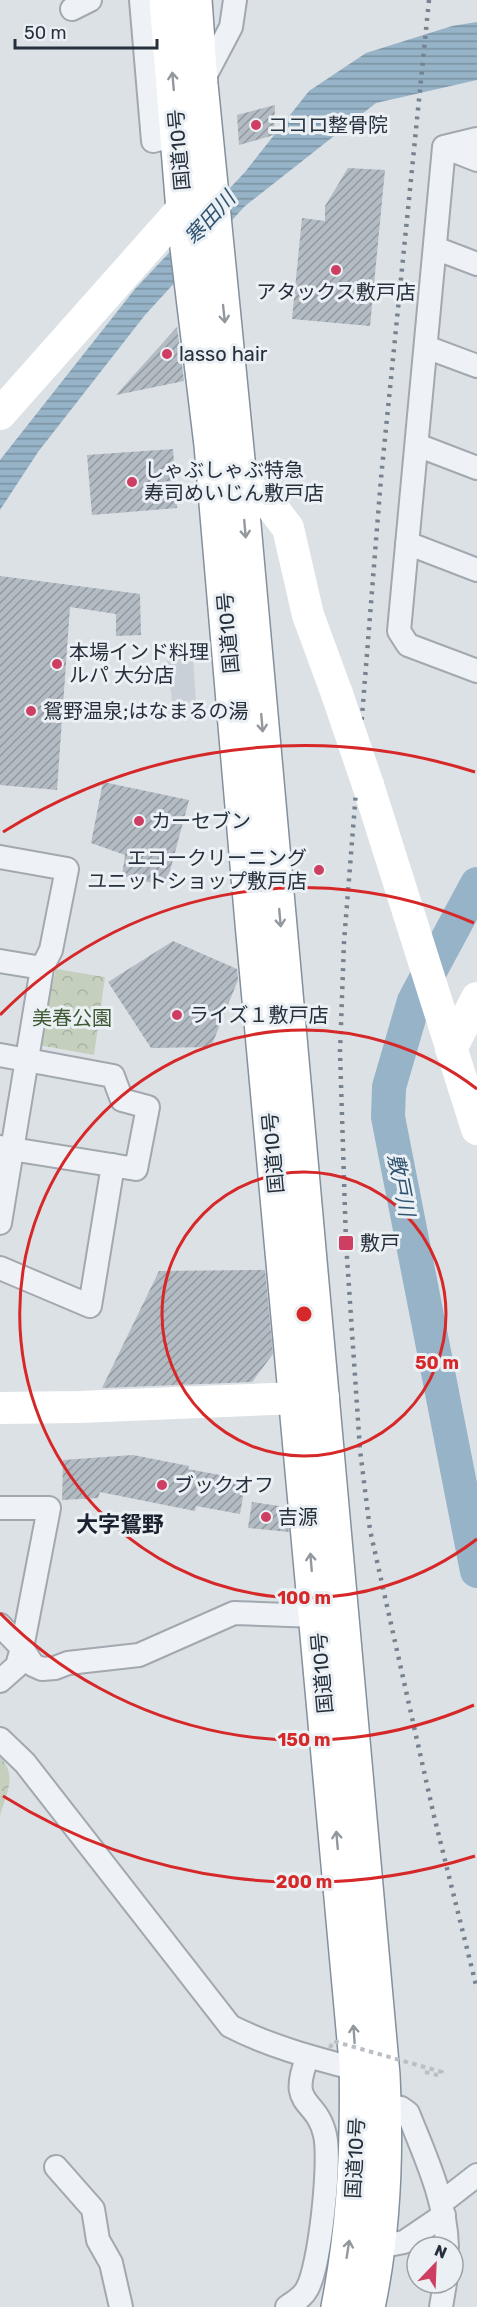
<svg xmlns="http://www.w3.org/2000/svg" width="477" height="2307" font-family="Rubik,'Noto Sans JP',sans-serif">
<defs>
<pattern id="forest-crowns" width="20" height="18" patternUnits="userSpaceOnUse" patternTransform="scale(1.5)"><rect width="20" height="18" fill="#c4d0bd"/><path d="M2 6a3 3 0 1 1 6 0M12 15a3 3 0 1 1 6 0" fill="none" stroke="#a8b3a3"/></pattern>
<pattern id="water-rules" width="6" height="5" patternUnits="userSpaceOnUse" patternTransform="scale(1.5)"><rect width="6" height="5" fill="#96b3c7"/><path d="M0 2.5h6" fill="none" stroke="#7a92a3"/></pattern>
<pattern id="building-hatch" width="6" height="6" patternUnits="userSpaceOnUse" patternTransform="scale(1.5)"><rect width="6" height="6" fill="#b3bbc3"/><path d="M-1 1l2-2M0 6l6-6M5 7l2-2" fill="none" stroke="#9198a0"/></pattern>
</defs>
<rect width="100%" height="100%" fill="#dce1e6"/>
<path fill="#cad0d8" d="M193 656 196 703 172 701 167 659Z"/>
<path fill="url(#forest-crowns)" d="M56 969 105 977 94 1055 38 1045Z
M0 1757C18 1776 6 1793 0 1816Z"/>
<path fill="url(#water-rules)" d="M477 22V80L376 103 245 206 145 315 38 452 0 510V460L135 289 245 172 309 91 366 53 452 26Z"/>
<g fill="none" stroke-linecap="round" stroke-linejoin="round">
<path stroke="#96b3c7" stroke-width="34" d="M477 884 414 1001 389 1087 388 1117 477 1571"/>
</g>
<path fill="url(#building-hatch)" d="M275 105 274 135 239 145 237 115Z
M348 168 385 170 370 326 292 319 302 218 325 221V206Z
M177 327 184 381 116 395Z
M173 449 177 508 92 515 87 455Z
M0 576 140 594 141 635 116 636V614L70 607 57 790 0 785Z
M103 782 189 800 166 886 122 876 125 855 91 843Z
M173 941 237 969 238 980 211 1047 151 1048 108 982Z
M265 1270 273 1354 252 1382 102 1388 159 1271Z
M133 1455 189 1466 188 1469 246 1480 240 1514 196 1506 195 1511 100 1492 98 1498 62 1500 63 1460Z
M252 1502 279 1506 277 1515 288 1527 289 1532 248 1528Z"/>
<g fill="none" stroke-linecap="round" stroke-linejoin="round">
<g stroke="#a2a8b0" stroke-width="26">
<path id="street" d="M141 0 153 141 189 132
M72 9 90 0
M201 84 231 27 235 0
M444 147 399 631 408 645 477 671
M444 147 477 160
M444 147 477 139
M435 248 477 264
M426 347 477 366
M417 445 477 468
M407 543 477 570
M0 857 67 869 51 950 42 968 0 1223
M0 961 42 968
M0 1055 113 1076 122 1100 148 1107 136 1169 0 1147
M0 1268 90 1306 113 1165
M0 1508H49L22 1648 17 1666 0 1681
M0 1625 22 1648 33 1665 42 1669 55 1668 68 1663 139 1655 234 1613 316 1616
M0 1739 25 1763 230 2026C269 2046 313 2058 356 2069
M385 2106 401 2108 408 2113C425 2156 446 2200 447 2247
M56 2167 93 2209 98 2240 111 2263 121 2307
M441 2203 477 2175
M378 2247 404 2242 444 2215
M287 2307C294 2302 303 2297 307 2289 320 2266 331 2161 325 2135 316 2096 287 2109 308 2056
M441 2307 445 2283"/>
</g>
<g stroke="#83909d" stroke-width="36">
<path id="highway" d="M166 0 184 223 211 445 252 923 356 2062C358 2145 354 2226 338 2307
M195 0 201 84 240 480 383 2075C387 2152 384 2232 368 2307"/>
</g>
<path stroke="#babfc5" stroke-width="4" stroke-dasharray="4.5 4.5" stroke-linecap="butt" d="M425 2072 441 2076"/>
<use href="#street" stroke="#eef1f5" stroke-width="22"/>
<path stroke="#fff" stroke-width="32" d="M0 414 184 207 194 191
M227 464 240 480 272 507 288 528 308 615 337 694
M368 785 477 1129
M451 1049 477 998
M0 1408 79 1407 323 1397"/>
<use href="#highway" stroke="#fff" stroke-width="33"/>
<path stroke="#758290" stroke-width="4.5" stroke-dasharray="3 6" stroke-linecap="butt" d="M429 0 381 478 344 942 340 1052 346 1243 360 1450 370 1530 434 1816 477 1989"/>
<path stroke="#babfc5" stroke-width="4" stroke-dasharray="4.5 4.5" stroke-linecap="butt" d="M330 2048 333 2041 442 2072 441 2076"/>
<path stroke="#fff" stroke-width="32" d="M337 694 368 785"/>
</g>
<defs><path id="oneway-shaft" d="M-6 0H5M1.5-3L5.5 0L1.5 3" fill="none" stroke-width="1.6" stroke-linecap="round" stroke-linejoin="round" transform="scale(1.5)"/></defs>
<g stroke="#92989e">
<use href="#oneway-shaft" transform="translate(173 81) rotate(-95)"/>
<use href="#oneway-shaft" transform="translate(224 314) rotate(84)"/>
<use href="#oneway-shaft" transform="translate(245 529) rotate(85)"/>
<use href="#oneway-shaft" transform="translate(262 723) rotate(85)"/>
<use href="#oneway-shaft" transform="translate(280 918) rotate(85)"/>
<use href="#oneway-shaft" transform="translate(311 1562) rotate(-95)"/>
<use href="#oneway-shaft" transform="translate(337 1840) rotate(-95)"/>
<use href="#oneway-shaft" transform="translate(354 2034) rotate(-94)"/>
<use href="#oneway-shaft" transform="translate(348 2249) rotate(-81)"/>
</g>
<g fill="none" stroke="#d62828" stroke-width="3">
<circle cx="304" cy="1314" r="142"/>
<path d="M477 1539A284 284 0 1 1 477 1089"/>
<path d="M474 1705A426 426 0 0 1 0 1613M0 1015A426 426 0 0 1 474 923"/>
<path d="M475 1856A568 568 0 0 1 3 1796M3 832A568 568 0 0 1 475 772"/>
</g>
<g fill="#ce3e63" stroke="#ebf0f4" stroke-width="2">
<circle cx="256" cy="125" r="6"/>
<circle cx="336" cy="270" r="6"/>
<circle cx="167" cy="354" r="6"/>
<circle cx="132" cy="482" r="6"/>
<circle cx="57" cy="664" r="6"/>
<circle cx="31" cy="711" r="6"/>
<circle cx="139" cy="821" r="6"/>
<circle cx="319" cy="870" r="6"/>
<circle cx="177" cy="1015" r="6"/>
<rect x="338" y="1235" width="16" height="16" rx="3"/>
<circle cx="162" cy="1485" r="6"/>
<circle cx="266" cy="1517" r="6"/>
</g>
<g text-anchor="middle" stroke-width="6" stroke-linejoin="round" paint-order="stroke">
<g font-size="20" fill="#26303c" stroke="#ebf0f4" text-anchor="start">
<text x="268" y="132">ココロ整骨院</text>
<text x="336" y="299" text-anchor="middle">アタックス敷戸店</text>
<text x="179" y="361">lasso hair</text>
<text x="144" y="477">しゃぶしゃぶ特急<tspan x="144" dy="23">寿司めいじん敷戸店</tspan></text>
<text x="69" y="659">本場インド料理<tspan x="69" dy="23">ルパ 大分店</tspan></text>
<text x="43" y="718">鴛野温泉;はなまるの湯</text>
<text x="151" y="828">カーセブン</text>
<text x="307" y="865" text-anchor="end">エコークリーニング<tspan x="307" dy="23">ユニットショップ敷戸店</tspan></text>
<text x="189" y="1022">ライズ１敷戸店</text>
<text x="360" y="1250">敷戸</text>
<text x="174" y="1492">ブックオフ</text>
<text x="278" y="1524">吉源</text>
</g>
<g font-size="20" fill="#26303c" stroke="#ebf0f4">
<text transform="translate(179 150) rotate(-95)" y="7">国道10号</text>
<text transform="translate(228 633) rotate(-95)" y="7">国道10号</text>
<text transform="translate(273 1153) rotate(-95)" y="7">国道10号</text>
<text transform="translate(322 1673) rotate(-95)" y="7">国道10号</text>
<text transform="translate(355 2158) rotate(-87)" y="7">国道10号</text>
</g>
<g font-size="20" fill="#3e5833" stroke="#ebf0f4">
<text x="72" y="1025">美春公園</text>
</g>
<g font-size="21" font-style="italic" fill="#305370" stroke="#ebf0f4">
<text transform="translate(210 218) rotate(-48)" y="7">寒田川</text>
<text transform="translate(401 1185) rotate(79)" y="7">敷戸川</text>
</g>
<g font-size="22" font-weight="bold" fill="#18212d" stroke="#ebf0f4">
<text x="120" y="1532">大字鴛野</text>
</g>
</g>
<circle cx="304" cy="1314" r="9" fill="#d62828" stroke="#ebf0f4" stroke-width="3"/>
<g font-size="18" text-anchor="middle" font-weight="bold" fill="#d62828" stroke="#ebf0f4" stroke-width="6" stroke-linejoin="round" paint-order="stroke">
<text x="437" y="1369">50 m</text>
<text x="304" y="1604">100 m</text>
<text x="304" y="1746">150 m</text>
<text x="304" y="1888">200 m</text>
</g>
<g transform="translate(435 2265) rotate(23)"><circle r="28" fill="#ebf0f4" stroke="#9ca3aa" stroke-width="1.5"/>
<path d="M0-4.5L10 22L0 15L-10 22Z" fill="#ce3e63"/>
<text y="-9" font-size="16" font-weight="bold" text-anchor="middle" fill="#26303c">N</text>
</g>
<path d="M15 39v9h142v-9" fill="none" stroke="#26303c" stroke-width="3"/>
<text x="24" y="39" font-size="18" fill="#26303c" stroke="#ebf0f4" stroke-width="4.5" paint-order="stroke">50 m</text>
</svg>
